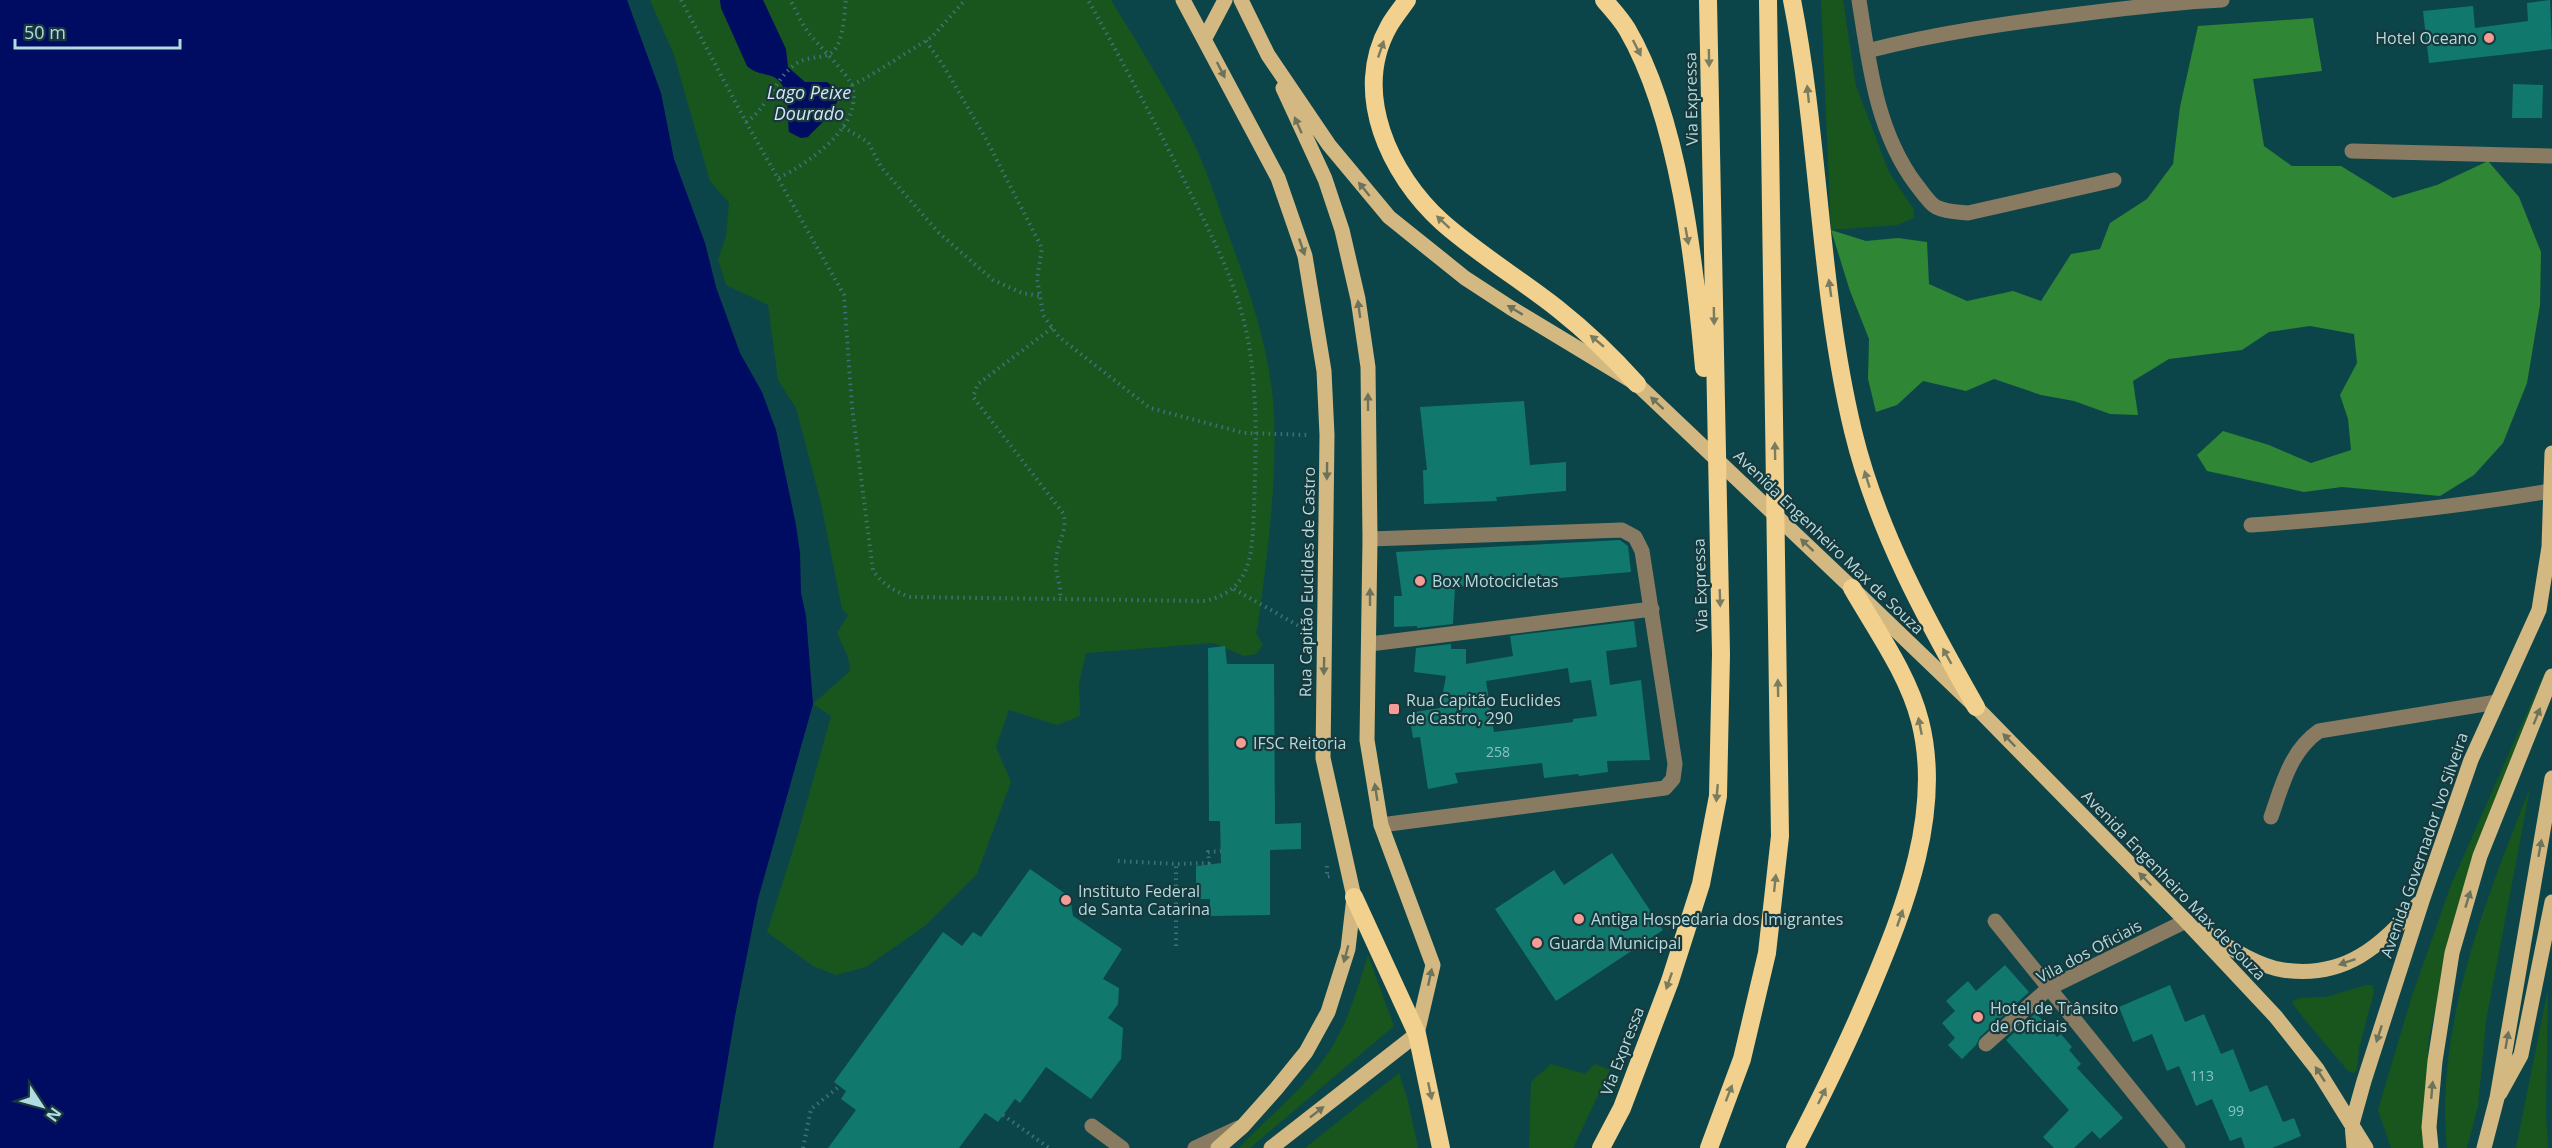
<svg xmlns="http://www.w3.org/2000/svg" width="2552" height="1148" font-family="'Open Sans',sans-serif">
<rect width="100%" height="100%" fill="#0b454a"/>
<path fill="#19561d" d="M650 0H1111C1141 49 1172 98 1197 150 1211 181 1221 215 1233 247 1253 301 1271 356 1274 414 1277 487 1267 559 1257 631H1255L1263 645 1256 654 1244 656 1213 643 1086 653 1079 684 1080 716 1057 725 1009 710 996 747 1011 782 977 874 926 925 866 967 836 975 813 966 767 932 798 834 831 716 813 704 850 671 848 657 837 633 848 615 842 609 821 503 796 408 778 380 768 305 726 285 718 259 726 237 729 203 710 181 674 55Z
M1821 0H1843L1856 86 1889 172 1914 210V218L1897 225 1831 230Z
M2546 669 2477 844 2429 1036 2423 1148H2391L2378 1110 2411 999 2451 885Z
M2530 788 2486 1021 2478 1106 2467 1148H2447C2435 1024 2486 900 2530 788Z
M1368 955 1394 1026 1250 1148H1239C1264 1121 1294 1097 1317 1068 1344 1036 1356 995 1368 955Z
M2366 985H2373L2374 992 2359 1048 2357 1069 2354 1073 2348 1071C2340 1060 2293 1008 2292 1001L2300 998 2326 997Z
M2548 989 2546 1115 2548 1148H2516Z
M1551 1064 1585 1074 1595 1064 1610 1070 1573 1148H1529L1531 1082Z
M1399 1073 1408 1101 1418 1148H1305Z"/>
<path fill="#2f8634" d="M2313 18 2322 71 2253 79 2264 146 2292 166H2341L2393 198 2437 185 2488 161 2519 197 2541 252 2540 305 2527 383 2503 443 2474 475 2440 496 2342 487 2304 492 2207 471 2197 455 2223 431 2269 445 2311 463 2351 450 2348 419 2340 395 2357 363 2354 334 2310 326 2269 332 2242 350 2169 359 2133 381 2138 415 2110 414 2074 401 2041 395 1994 379 1966 391 1923 381 1897 405 1876 412 1868 379 1869 339 1850 291 1831 230 1866 241 1898 238 1927 242 1929 284 1967 301 2013 291 2041 301 2071 254 2100 249 2110 223 2147 199 2173 164 2180 107 2198 26Z"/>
<path fill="#000b62" d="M0 0H627L661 93 674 159 705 243 716 287 740 353 762 392 776 430 796 525 800 553 801 593 806 616 813 704 758 899 735 1016 713 1148H0Z
M720 0H763L786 49 788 67 805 82H827L839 91C839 110 820 124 808 137L801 138 789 132C787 116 791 86 774 77 764 73 756 74 747 66L721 8Z"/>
<path fill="#11786e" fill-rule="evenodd" d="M2550 0 2552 49 2429 63 2423 11 2473 6 2475 28 2528 21 2527 3Z
M2513 84 2543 85 2542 118H2512Z
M1524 401 1530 465 1566 462V491L1496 497 1497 501 1424 504 1423 470H1427L1420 407Z
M1620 540 1628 546 1631 572 1455 587 1453 624 1417 628V626L1394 627V596H1402L1396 552Z
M1634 621 1637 647 1606 651 1610 685 1641 680 1650 760 1607 761 1608 772 1579 776 1578 774 1544 778 1542 763 1455 773 1458 783 1428 789 1420 737 1413 738 1409 713 1440 708 1446 676 1414 672 1416 648 1451 644V649H1466V664L1513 656 1510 636ZM1568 668 1570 683 1591 680 1597 716 1573 719V722L1494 732 1486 681Z
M1225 646 1227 664H1274L1275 824 1301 823V849L1270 850V915L1210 916V899H1196V866L1221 863 1220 821H1209L1208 648Z
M1612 853 1663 930 1556 1001 1495 909 1554 870 1564 885Z
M1030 869 1070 897 1073 916 1122 949 1103 979 1119 988 1118 1004 1108 1018 1123 1028 1121 1059 1091 1099 1046 1067 1020 1103 1015 1099 998 1122 985 1113 959 1148H828L856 1110 841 1099 846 1091 834 1082 943 932 962 946 973 932 981 937Z
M2005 965 2029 992 1980 1037 1976 1045 1962 1059 1948 1045 1955 1038 1942 1023 1955 1011 1946 1001 1968 981 1976 991Z
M2170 985 2185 1022 2204 1014 2221 1054 2233 1049 2250 1092 2267 1085 2283 1122 2294 1118 2301 1136 2272 1148H2245L2241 1137 2230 1141 2212 1099 2196 1106 2179 1066 2167 1071 2152 1034 2133 1042 2119 1007Z
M2036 1013 2057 1037 2061 1034 2072 1047 2069 1050 2081 1064 2077 1068 2123 1118 2100 1139 2092 1131 2074 1148H2054L2043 1137 2069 1110 2006 1040Z"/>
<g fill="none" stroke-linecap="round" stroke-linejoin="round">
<path stroke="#3d7378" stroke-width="4" stroke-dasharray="1.5 4.5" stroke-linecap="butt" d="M681 0 746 122 844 295 852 407 873 571C884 585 893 590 909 597L1205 601C1254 590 1252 550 1254 508 1256 451 1258 396 1248 340 1238 285 1211 234 1186 184 1155 122 1122 61 1088 0
M926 41 943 65 986 139 1042 248 1037 279 1040 296 1043 315 1059 337 1150 408 1244 433 1310 435
M852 85 866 78 932 37 965 0
M746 122C768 108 773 82 793 66 810 52 828 63 837 46 844 33 844 14 846 0
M843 127 868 142 881 167 939 233 993 280 1022 293 1040 296
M779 178C808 163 864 126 852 86 848 74 817 44 808 32 801 23 796 10 790 0
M1052 328 978 384 973 397 1063 513C1069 530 1056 544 1056 561 1055 574 1062 586 1060 600
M1234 589 1306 630
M1118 861 1176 864
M1327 866V877L1333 875
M1176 946V864L1209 863 1208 852 1221 851
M1003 1115 1049 1148
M803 1148 811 1109 840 1086"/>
<path stroke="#897b61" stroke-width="15" d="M1859 0C1869 63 1876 130 1915 183 1921 190 1928 202 1936 207 1946 212 1958 212 1968 213L2114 180
M1867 51C1937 33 2008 23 2080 14 2127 8 2174 2 2222 0
M2352 151 2552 156
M2251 525C2352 518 2450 508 2550 491
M1370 539 1622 530 1635 537 1642 551 1675 764 1673 779 1665 788 1381 825
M1370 644 1652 609
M2271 817C2282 786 2290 751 2319 731L2497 702
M1995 921 2178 1148
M1986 1044 2049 988 2186 921
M1092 1126 1122 1148
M1195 1148 1238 1128"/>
<path stroke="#d4b881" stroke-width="15" d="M1183 0 1278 178 1305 256 1324 371 1327 435 1323 758 1354 897 1348 949 1328 1012 1306 1052 1276 1089 1243 1126 1218 1148
M1241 0 1268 55 1329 145 1389 217 1465 278 1511 308 1637 384 1852 588 1976 707 2186 921 2276 1017 2317 1069 2366 1148
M1205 38 1225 0
M2201 930C2224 944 2256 966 2283 970 2346 979 2380 946 2419 903
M2500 1093 2521 1055 2552 902
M1271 1148 1417 1034 1433 965 1381 825 1367 740 1370 539 1368 367 1358 299 1342 230 1325 179 1283 88
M2354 1148 2352 1124 2364 1081 2423 898 2471 760 2539 610 2549 547 2552 453
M2431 1148 2429 1127 2435 1061 2452 953 2480 856 2552 676
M2484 1148 2497 1098 2552 778"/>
<path stroke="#f2d08d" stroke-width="18" d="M1407 0C1401 9 1394 17 1389 26 1351 93 1390 175 1442 222 1478 254 1520 279 1558 309 1587 332 1612 356 1637 384
M1604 0C1612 9 1621 19 1627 29 1679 118 1695 265 1704 368
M1792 0C1820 142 1819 290 1853 431 1877 530 1926 619 1976 707
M1354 897 1417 1034 1441 1148
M1601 1148 1622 1108 1670 981 1701 884 1718 796 1721 654 1708 0
M1709 1148 1742 1059 1767 953 1780 836 1768 0
M1795 1148C1822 1096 1848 1043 1871 988 1905 907 1943 811 1920 721 1908 674 1876 630 1852 588"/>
</g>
<defs><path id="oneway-solid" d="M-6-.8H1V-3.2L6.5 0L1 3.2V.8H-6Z" transform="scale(1.5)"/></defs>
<g fill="#7a7c60">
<use href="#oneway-solid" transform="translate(1637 48) rotate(63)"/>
<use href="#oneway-solid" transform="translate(1381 49) rotate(-71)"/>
<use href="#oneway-solid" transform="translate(1709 58) rotate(89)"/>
<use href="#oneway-solid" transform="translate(1808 94) rotate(-96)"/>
<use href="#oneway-solid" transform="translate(1443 222) rotate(-137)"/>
<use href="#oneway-solid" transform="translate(1687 236) rotate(80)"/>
<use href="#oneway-solid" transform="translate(1830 288) rotate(-98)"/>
<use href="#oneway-solid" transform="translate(1714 316) rotate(89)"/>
<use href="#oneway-solid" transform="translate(1597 341) rotate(-140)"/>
<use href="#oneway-solid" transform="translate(1775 451) rotate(-91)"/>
<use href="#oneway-solid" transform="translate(1867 479) rotate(-107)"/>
<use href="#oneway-solid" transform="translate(1720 598) rotate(88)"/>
<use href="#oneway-solid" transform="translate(1947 656) rotate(-119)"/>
<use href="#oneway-solid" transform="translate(1778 688) rotate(-91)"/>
<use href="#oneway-solid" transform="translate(1920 726) rotate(-101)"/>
<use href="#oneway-solid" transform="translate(1717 793) rotate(95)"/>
<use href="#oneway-solid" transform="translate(1775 883) rotate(-84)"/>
<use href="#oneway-solid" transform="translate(1900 918) rotate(-71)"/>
<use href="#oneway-solid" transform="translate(1669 981) rotate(109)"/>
<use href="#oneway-solid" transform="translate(1430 1091) rotate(78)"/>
<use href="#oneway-solid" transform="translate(1729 1093) rotate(-69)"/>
<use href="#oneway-solid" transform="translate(1822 1096) rotate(-64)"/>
</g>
<g fill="#6d725a">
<use href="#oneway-solid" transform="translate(1221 70) rotate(63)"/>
<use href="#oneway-solid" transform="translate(1298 125) rotate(-114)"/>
<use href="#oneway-solid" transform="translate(1364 189) rotate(-129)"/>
<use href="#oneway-solid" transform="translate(1302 247) rotate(71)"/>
<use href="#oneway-solid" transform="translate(1359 309) rotate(-98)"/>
<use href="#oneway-solid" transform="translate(1515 310) rotate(-149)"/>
<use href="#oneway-solid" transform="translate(1368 402) rotate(-90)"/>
<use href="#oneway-solid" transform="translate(1657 403) rotate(-137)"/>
<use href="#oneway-solid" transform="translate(1327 471) rotate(91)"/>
<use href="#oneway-solid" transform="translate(1807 545) rotate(-137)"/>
<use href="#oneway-solid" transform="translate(1370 597) rotate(-90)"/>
<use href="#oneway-solid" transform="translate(1324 666) rotate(91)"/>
<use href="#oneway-solid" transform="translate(2537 716) rotate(-68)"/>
<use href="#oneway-solid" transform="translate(2009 740) rotate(-134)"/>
<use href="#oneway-solid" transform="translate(1376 792) rotate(-99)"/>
<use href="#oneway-solid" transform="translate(2540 848) rotate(-80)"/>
<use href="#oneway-solid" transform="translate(2145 879) rotate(-134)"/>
<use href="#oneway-solid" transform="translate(2468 899) rotate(-73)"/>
<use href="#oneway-solid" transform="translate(1346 954) rotate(105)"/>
<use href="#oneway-solid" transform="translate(2347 962) rotate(161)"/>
<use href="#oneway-solid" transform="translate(1430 977) rotate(-78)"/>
<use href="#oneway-solid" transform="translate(2379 1034) rotate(108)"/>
<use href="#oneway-solid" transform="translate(2507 1040) rotate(-80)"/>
<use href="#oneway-solid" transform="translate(2320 1074) rotate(-123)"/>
<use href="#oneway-solid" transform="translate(2432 1090) rotate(-85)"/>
<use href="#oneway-solid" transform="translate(1317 1112) rotate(-38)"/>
</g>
<g fill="#f59c95" stroke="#18383b" stroke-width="2">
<circle cx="2489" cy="38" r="6"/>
<circle cx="1420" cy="581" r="6"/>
<rect x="1388" y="703" width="12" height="12" rx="3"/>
<circle cx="1241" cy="743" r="6"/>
<circle cx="1066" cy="900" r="6"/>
<circle cx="1579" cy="919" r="6"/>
<circle cx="1537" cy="943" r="6"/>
<circle cx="1978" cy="1017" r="6"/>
</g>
<g text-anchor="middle" stroke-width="4.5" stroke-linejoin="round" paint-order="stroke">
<g font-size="14" fill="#88c3c4">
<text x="1498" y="757">258</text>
<text x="2202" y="1081">113</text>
<text x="2236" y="1116">99</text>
</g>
<g font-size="16" fill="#b0dce1" stroke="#18383b" text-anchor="start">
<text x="2477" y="44" text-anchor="end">Hotel Oceano</text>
<text x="1432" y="587">Box Motocicletas</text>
<text x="1406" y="706">Rua Capitão Euclides<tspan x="1406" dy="18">de Castro, 290</tspan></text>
<text x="1253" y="749">IFSC Reitoria</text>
<text x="1078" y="897">Instituto Federal<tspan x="1078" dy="18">de Santa Catarina</tspan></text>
<text x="1591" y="925">Antiga Hospedaria dos Imigrantes</text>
<text x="1549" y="949">Guarda Municipal</text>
<text x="1990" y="1014">Hotel de Trânsito<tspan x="1990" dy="18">de Oficiais</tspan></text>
</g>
<g font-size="16" fill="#b0dce1" stroke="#18383b">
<text transform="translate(1691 99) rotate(-91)" y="6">Via Expressa</text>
<text transform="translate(1829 542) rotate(44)" y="6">Avenida Engenheiro Max de Souza</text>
<text transform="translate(1307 582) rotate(-89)" y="6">Rua Capitão Euclides de Castro</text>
<text transform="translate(1700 585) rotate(-92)" y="6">Via Expressa</text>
<text transform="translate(2424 845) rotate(-71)" y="6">Avenida Governador Ivo Silveira</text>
<text transform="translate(2174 885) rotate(46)" y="6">Avenida Engenheiro Max de Souza</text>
<text transform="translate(2089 951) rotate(-28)" y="6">Vila dos Oficiais</text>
<text transform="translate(1622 1051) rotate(-69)" y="6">Via Expressa</text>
</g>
<g font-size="18" font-style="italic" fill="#d8e4fb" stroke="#18383b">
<text x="809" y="99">Lago Peixe<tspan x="809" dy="21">Dourado</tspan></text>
</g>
</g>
<g transform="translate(42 1106) rotate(126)" stroke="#18383b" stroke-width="4.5" paint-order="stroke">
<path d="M0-4.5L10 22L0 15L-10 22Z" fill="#b0dce1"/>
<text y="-9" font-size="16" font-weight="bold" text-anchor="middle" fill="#b0dce1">N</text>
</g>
<path d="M15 39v9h165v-9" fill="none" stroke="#b0dce1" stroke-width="3"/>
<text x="24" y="39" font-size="18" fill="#b0dce1" stroke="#18383b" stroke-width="4.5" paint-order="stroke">50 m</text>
</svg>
